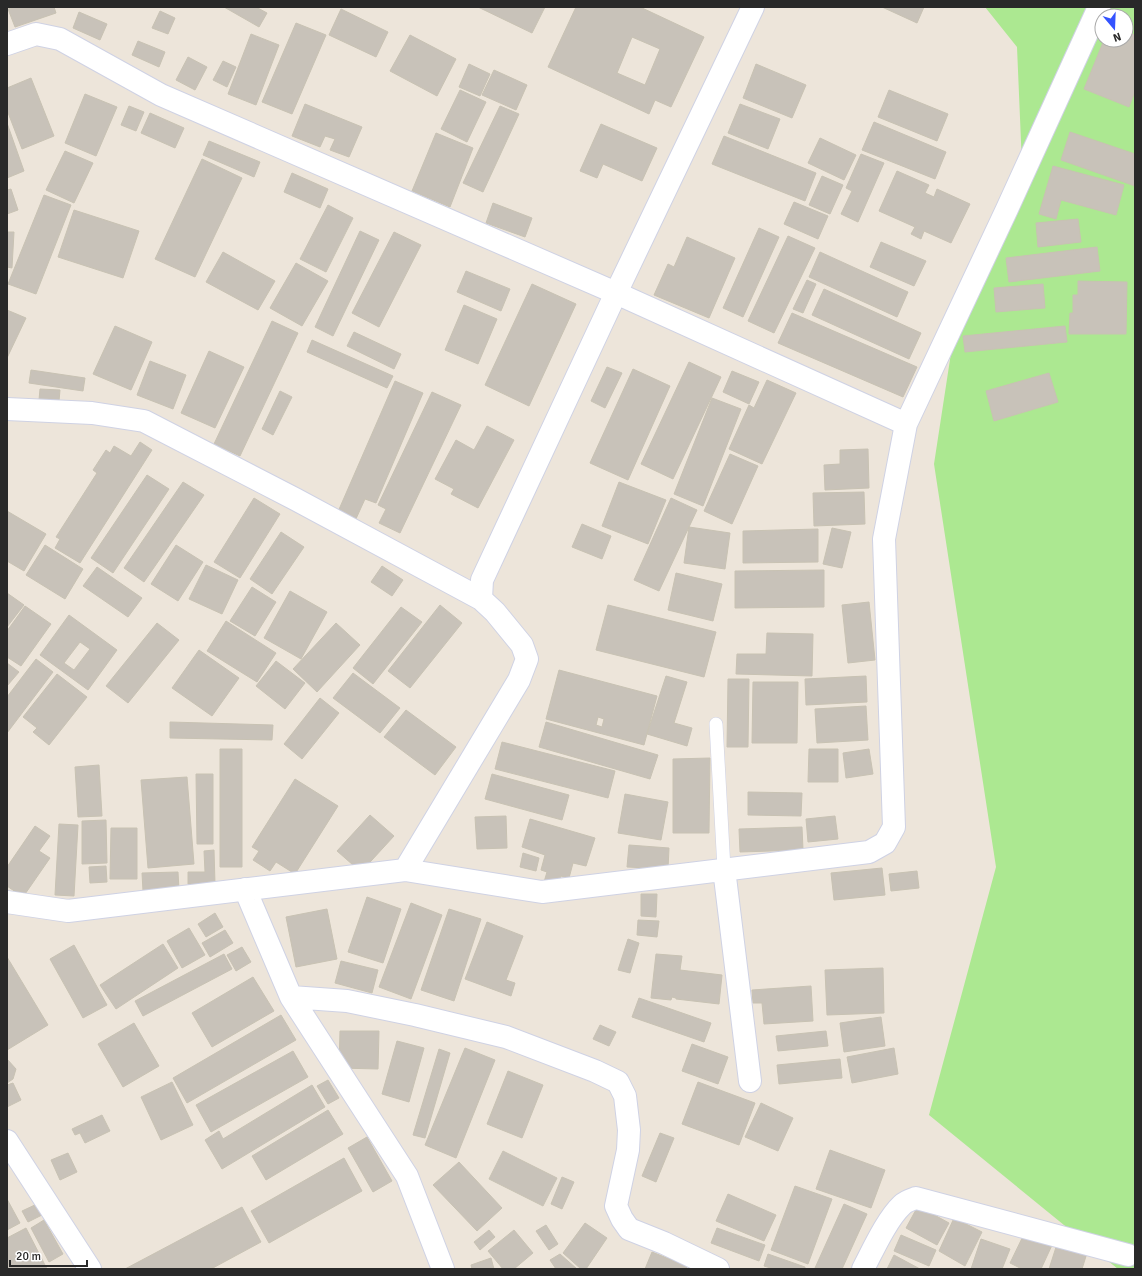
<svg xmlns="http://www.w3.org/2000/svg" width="1142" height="1276" font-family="Signika,sans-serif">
<rect width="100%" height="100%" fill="#ede5da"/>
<path fill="#ace891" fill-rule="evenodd" d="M985 7H1135V1269H1118L929 1115 996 867 934 464 953 340 1023 189 1017 47ZM1102 16H1126V40H1102Z"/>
<path fill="#c8c2b9" stroke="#c8c2b3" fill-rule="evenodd" d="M15 7H54L56 13 15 27 8 9Z
M224 7H256L267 13 259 27Z
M478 7H545L532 33Z
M576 7H640L704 37 671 107 655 100 649 114 548 67ZM632 37 660 49 645 85 617 73Z
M882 7H924L917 23Z
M341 9 388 32 376 57 329 35Z
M160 11 175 18 168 34 152 28Z
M79 12 107 24 100 40 73 28Z
M296 23 326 35 292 114 262 102Z
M1126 32 1135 35V91L1129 107 1084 89 1104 40H1126Z
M251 34 279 45 256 105 228 94Z
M410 35 456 59 437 96 390 71Z
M138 41 165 52 159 67 132 55Z
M188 57 207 67 195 90 176 80Z
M223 61 236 67 227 87 213 80Z
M469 64 490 74 480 96 459 87Z
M756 64 806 85 792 118 743 98Z
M494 70 527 85 516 110 482 95Z
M31 78 54 136 22 149 7 110V88Z
M460 90 486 102 467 142 441 129Z
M889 90 948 114 937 141 878 117Z
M85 94 117 107 96 156 65 143Z
M305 104 362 127 349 157 330 150 335 139 325 136 320 147 292 136Z
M740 104 780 119 768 149 728 133Z
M129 106 144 112 136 131 121 125Z
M500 106 519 114 483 192 463 183Z
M150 113 184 128 175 148 141 133Z
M874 122 946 152 935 179 862 150Z
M7 123 24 171 7 178Z
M601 124 657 148 642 181 603 164 597 178 580 171Z
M1070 132 1135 154V186L1061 160Z
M436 133 473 148 450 207 412 191Z
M724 136 816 173 805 201 712 164Z
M820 138 856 155 844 180 808 163Z
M209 141 260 162 254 177 203 155Z
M65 151 93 163 74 203 46 190Z
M861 154 884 163 858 222 841 214 852 191 846 188Z
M202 159 242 178 195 277 155 259Z
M1053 166 1124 185 1116 215 1061 200 1056 219 1039 214Z
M897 171 929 185 925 193 934 197 937 189 970 204 951 243 924 231 921 239 911 234 915 227 879 211Z
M292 173 328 189 320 208 284 192Z
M822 176 843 185 830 214 809 205Z
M11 189 18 210 7 214V190Z
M44 195 71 205 36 294 8 284Z
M794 202 828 216 818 239 784 224Z
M493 203 532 218 525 237 486 223Z
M328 205 353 218 326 272 300 259Z
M74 210 139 231 123 278 58 257Z
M1078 219 1081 242 1038 247 1036 223Z
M759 228 779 237 743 317 723 308Z
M360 231 379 240 333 336 315 327Z
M7 232H14L12 268 7 267Z
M394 232 421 245 379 327 352 313Z
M788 236 815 248 774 333 748 321Z
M687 237 735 258 709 318 654 295 668 264 674 267Z
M881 242 926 261 914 286 870 267Z
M1097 247 1100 271 1009 282 1006 258Z
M223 252 275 281 258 310 206 282Z
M820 252 908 292 897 317 809 277Z
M296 263 328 281 302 326 270 308Z
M466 271 510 289 501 311 457 292Z
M807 280 816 284 803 313 793 309Z
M1078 281 1127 282 1126 334H1069L1070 313H1073V295H1078Z
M532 284 576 304 529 406 485 385Z
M1043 284 1045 308 996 312 994 288Z
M824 289 921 333 909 359 812 315Z
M464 305 497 319 478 364 445 350Z
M7 310 26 318 7 358Z
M792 313 917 367 903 397 778 343Z
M272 321 298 333 240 456 214 444Z
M115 326 152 342 131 390 93 374Z
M1065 326 1067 342 965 352 963 336Z
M354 332 401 354 394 369 347 346Z
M312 340 393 376 387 388 307 352Z
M209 351 244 367 215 428 181 413Z
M150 361 186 375 173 409 137 395Z
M689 362 721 377 673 479 641 464Z
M607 367 622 373 605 408 591 401Z
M633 369 670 386 628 480 590 463Z
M31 370 85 378 83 391 29 383Z
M732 371 759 382 749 404 723 392Z
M1049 373 1058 402 994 421 986 391Z
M767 380 796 393 762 464 729 449 749 405 754 408Z
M395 381 423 393 376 503 365 499 355 521 337 514Z
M40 389 60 390 59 401 39 400Z
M280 391 292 397 273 435 262 429Z
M432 392 461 405 400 533 379 523 386 509 378 505Z
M712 398 741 409 703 506 674 494Z
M487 426 514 440 478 508 451 494 454 489 435 479 456 440 474 450Z
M140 442 152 450 80 563 55 548 60 539 56 537 97 473 93 470 106 450 110 453 114 446 131 456Z
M868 449 869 488 825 490 824 465 840 464V450Z
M730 454 758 466 732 524 704 511Z
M147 475 169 489 113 573 91 558Z
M183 482 204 495 144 582 124 568Z
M619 482 666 500 648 544 602 526Z
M864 492 865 524 814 526 813 493Z
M254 498 280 514 240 578 214 562Z
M671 498 697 510 659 591 634 580Z
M7 511 46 534 24 571 7 561Z
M582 524 611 536 602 559 572 547Z
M689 527 730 533 725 569 684 563Z
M832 528 851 532 842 568 823 564Z
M818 529V562L743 563V531Z
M281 532 304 547 272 594 250 579Z
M45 545 83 569 65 599 26 575Z
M176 545 203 562 178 601 151 584Z
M206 565 238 580 222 614 189 599Z
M382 566 403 580 392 596 371 582Z
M97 567 142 598 128 617 83 586Z
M824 570V607L735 608V571Z
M676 573 722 584 713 621 668 610Z
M252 587 276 602 255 636 230 621Z
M290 591 327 612 301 659 264 638Z
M7 593 24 605 7 627Z
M869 602 875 660 848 663 842 605Z
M440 605 462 623 410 688 388 671Z
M608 605 716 632 704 677 596 650Z
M25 606 51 624 21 666 7 657V631Z
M401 607 422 622 373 684 353 668Z
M69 615 117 650 88 690 40 655ZM80 642 90 649 74 670 64 663Z
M226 621 276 653 257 682 207 651Z
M157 623 179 640 128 703 106 686Z
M336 623 360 645 317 692 293 669Z
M767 633 813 634 812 676 736 674 737 654H766Z
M199 650 239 678 212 716 172 688Z
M36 659 53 672 7 733V697Z
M276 661 305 683 285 709 256 686Z
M7 663 19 672 7 686Z
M559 670 657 696 644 745 546 719ZM598 717 604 719 602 727 596 725Z
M353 673 400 708 380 733 333 698Z
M57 674 87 697 49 745 33 732 37 728 23 717Z
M666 676 687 682 674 723 692 728 687 746 647 734Z
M866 676 867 702 806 705 805 679Z
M728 679H749L748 747H727Z
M753 682H798L797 743H752Z
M320 698 339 713 302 759 284 744Z
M866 706 868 740 817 743 815 709Z
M406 710 456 747 435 775 384 737Z
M170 722 273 725 272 740 170 738Z
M546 722 658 755 650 779 539 747Z
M502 742 615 771 608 798 495 769Z
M220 749H242V867H220Z
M809 749H838V782H808Z
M869 749 873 774 846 778 843 753Z
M710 758 709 833H673V759Z
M99 765 102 816 78 817 75 767Z
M196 774H213V844H197Z
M492 774 569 795 562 820 485 799Z
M187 777 194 864 148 868 141 780Z
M295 779 338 806 295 874 276 862 270 871 253 860 259 851 252 847Z
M748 792 802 793 801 816 748 815Z
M625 794 668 802 661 840 618 833Z
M370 815 394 836 361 872 337 851Z
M506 816 507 848 477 849 475 817Z
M835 816 838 839 808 842 806 819Z
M530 819 595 838 586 866 573 863 569 878 561 876 557 886 544 882 547 872 541 870 545 855 522 847Z
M106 820 107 863 82 864V821Z
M59 824 78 825 74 896 55 895Z
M35 826 50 836 39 851 50 858 23 897 7 886V867Z
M802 827 803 850 740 852 739 829Z
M111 828H137V879H110Z
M629 845 669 848 668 869 627 867Z
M214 850 215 884H188V872H205L204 851Z
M523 853 539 858 536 871 520 867Z
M106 866 107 882 90 883 89 867Z
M882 868 885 895 834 900 831 873Z
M917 871 919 888 891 891 889 874Z
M178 872 179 890 143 891 142 873Z
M641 894H657L656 917 641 916Z
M367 897 401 909 383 963 348 952Z
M411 903 442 915 411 999 379 987Z
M327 909 337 959 296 967 286 917Z
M449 909 481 919 454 1001 421 990Z
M215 913 223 927 206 937 198 924Z
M638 920 659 921 657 937 637 935Z
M487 922 523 936 506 980 515 983 511 996 465 979Z
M189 928 205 955 182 968 167 941Z
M225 930 233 943 210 957 202 943Z
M628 939 639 943 630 973 618 970Z
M163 944 178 968 116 1009 100 985Z
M74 945 107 1005 83 1018 50 959Z
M242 947 251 962 236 971 227 955Z
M224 954 232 969 143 1016 135 1001Z
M656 954 682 956 680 970 722 975 719 1004 676 999V998L672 997 671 1000 651 998Z
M7 957 48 1025 7 1050Z
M341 961 378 970 372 993 335 983Z
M883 968 884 1013 827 1015 825 970Z
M253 977 274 1011 212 1047 192 1013Z
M811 986 813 1021 764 1024 762 1003H753L752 990Z
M639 998 711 1023 704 1042 632 1017Z
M281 1015 296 1040 187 1103 173 1078Z
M881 1017 885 1046 844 1052 840 1023Z
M134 1023 159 1066 123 1087 98 1044Z
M600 1025 616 1032 609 1046 593 1039Z
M340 1031H379L378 1069 339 1068Z
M826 1031 828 1046 778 1051 776 1036Z
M397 1041 424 1048 409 1102 382 1094Z
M692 1044 728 1057 718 1084 682 1071Z
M465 1048 495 1060 456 1158 425 1145Z
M894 1048 898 1074 852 1083 847 1057Z
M439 1049 450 1053 425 1138 413 1135Z
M293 1051 308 1077 211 1132 196 1105Z
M7 1059 16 1069 13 1079 7 1083Z
M840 1059 842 1078 779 1084 777 1065Z
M508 1071 543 1085 522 1138 487 1124Z
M328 1080 339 1098 328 1104 317 1086Z
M172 1082 193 1125 161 1140 141 1097Z
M698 1082 755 1103 739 1145 682 1124Z
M13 1083 21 1100 7 1107V1085Z
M312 1085 325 1107 222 1169 205 1140 219 1131 223 1139Z
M761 1103 793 1118 778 1151 745 1137Z
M328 1110 343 1134 266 1180 252 1156Z
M102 1115 110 1131 85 1143 80 1133 75 1135 72 1129Z
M660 1133 674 1138 656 1182 642 1176Z
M367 1137 392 1181 373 1192 348 1148Z
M830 1150 885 1170 871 1208 816 1189Z
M503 1151 557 1178 543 1206 489 1179Z
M68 1153 77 1172 60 1180 51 1160Z
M344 1158 362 1191 269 1243 251 1211Z
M459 1162 502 1208 477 1231 433 1185Z
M562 1177 574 1182 562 1209 551 1204Z
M795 1186 832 1199 808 1264 771 1250Z
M728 1194 776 1215 764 1241 716 1221Z
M7 1199 20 1223 7 1230Z
M37 1204 42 1215 28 1222 22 1211Z
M844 1204 867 1214 842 1269 815 1268Z
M918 1206 949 1223 937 1245 906 1228Z
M242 1207 261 1242 211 1269H125Z
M954 1218 982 1232 965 1266 939 1251Z
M44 1220 63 1254 49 1262 31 1228Z
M585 1223 607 1238 586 1269H581L563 1253Z
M546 1225 558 1244 549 1250 536 1231Z
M26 1228 47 1269H7V1238Z
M717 1228 765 1245 759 1261 711 1243Z
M489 1230 495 1237 480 1250 474 1242Z
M514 1230 533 1253 514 1269H503L488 1251Z
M1026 1230 1053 1243 1041 1269H1022L1010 1263Z
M901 1235 936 1250 929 1266 894 1251Z
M981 1239 1010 1249 1002 1269H971Z
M1057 1244 1087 1253 1082 1269H1049Z
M652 1252 687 1266 686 1269H645Z
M560 1254 577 1269H556L550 1260Z
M768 1254 805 1267V1269H774L764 1266Z
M894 1255 920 1269H887Z
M491 1258 494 1269H472L471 1265Z"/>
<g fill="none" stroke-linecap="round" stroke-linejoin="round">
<g stroke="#cfd2e4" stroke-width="14">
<path id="service" d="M716 724 724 869"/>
</g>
<g stroke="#cfd2e4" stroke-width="24">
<path id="minor" d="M7 44 36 34 60 39 161 95 616 293 906 424
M7 409 92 413 144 421 295 499 481 599 495 612 522 645 527 659 519 680 405 870
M481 599 482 580 616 293 753 7
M724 869 750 1081
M245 889 291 997 407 1176 443 1269
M7 902 68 911 405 870 542 892 869 852 885 843 894 827 884 539 906 424 1007 209 1099 7
M291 997 347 1001 415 1015 506 1037 595 1071 618 1082 625 1096 629 1130 628 1150 616 1206 622 1219 629 1229 664 1243 718 1269
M7 1141 90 1269
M863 1269C873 1250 887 1219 902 1205 906 1201 910 1200 916 1198L1128 1255"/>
</g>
<use href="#service" stroke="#fff" stroke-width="13"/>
<use href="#minor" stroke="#fff" stroke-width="22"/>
</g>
<rect width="1142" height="1276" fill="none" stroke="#292929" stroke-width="16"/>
<g transform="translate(1114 28) rotate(161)"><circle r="19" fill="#ffffff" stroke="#a9a9a9"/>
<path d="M0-3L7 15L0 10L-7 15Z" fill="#3453ff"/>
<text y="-6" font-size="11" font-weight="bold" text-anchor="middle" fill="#292929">N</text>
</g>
<path d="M10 1260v6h77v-6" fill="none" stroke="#292929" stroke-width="2"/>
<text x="16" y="1260" font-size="12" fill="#292929" stroke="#ffffff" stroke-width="3" paint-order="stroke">20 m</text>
</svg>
